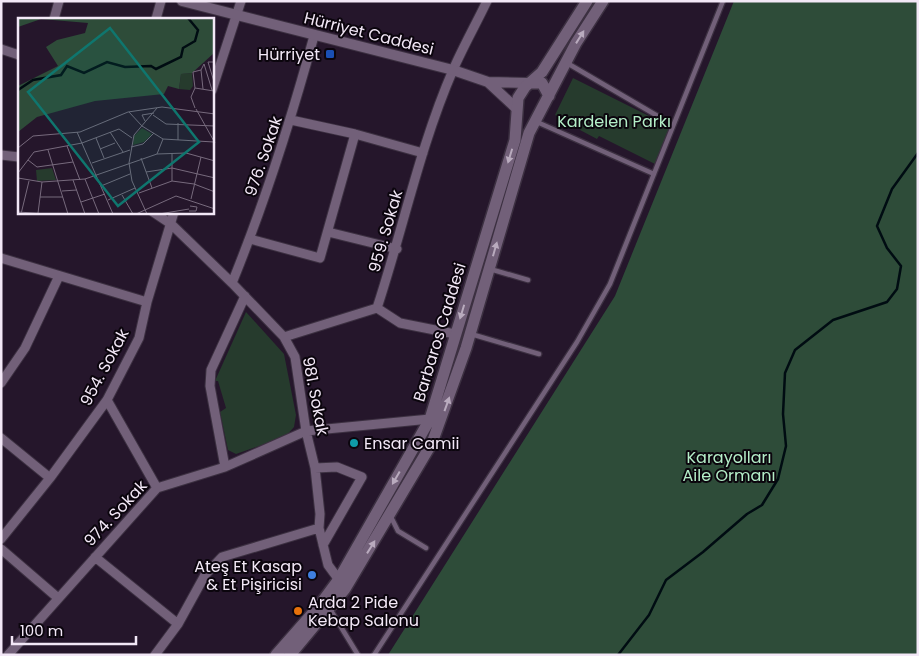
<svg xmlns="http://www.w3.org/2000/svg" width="919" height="656" font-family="Poppins,sans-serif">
<rect width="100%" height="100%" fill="#25162b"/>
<path fill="#263b2d" d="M573 78 673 128 655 164 599 136 597 139 580 130 581 127 555 115Z
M246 312 284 354 296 415 294 427 285 437 236 454 228 450 220 412 226 408 218 381H215Z"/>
<path fill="#2e4c39" d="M734 1H918V655H388L615 296Z"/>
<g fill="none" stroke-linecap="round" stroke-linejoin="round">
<path stroke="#000c12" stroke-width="2.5" d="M618 655 649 615 666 580 703 552 747 514 762 505 778 479 786 446 783 414 785 373 795 350 833 320 887 302 897 289 901 266 887 248 877 226 892 189 918 153"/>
<g stroke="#3c3041" stroke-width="7">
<path id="service" d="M567 63 661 118
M537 122 654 174
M490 269 528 280
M471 334 539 354
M391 517 398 531 426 548
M330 609 358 655
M374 655 577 342 610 284 723 1"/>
</g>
<g stroke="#3c3041" stroke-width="11">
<path id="minor" d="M54 19 59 1
M156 19 161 1
M1 49 19 55
M212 90 241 1
M291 120 355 134 423 153
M1 155 19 157
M153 212 171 224 232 283 284 337 295 357 306 431 315 468 320 514 319 528 328 565 342 584
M328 232 397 249
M250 239 320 258 355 134
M1 258 147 302
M232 283C265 202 291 120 314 36
M377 308C403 229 420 146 453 70 463 47 476 24 487 1
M377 308 400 323 455 334
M284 337 377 308
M1 383 25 348 59 276
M107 400 157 488
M1 438 50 478
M225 467 210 386 211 370 245 296
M315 468 337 467 362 477 323 545
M1 539 50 478 107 400 139 338 147 302 174 212
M1 549 58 598
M95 557 178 624
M8 655 157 488 225 467 306 431 430 419
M155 655 178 624 205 575 222 557 319 528"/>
</g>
<g stroke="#3c3041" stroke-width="12">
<path id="tertiary" d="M182 1 453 70 488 82 517 109
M488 82 530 83"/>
</g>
<g stroke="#3c3041" stroke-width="14">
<path id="secondary" d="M530 83H542L549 96
M276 655 319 606 339 579 430 419 515 140 518 98 525 87 542 72 587 1
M290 655 345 589 432 443 466 348 529 133 576 43 603 1"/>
</g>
<use href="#service" stroke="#726079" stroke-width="4.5"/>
<use href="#minor" stroke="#726079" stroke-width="9"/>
<use href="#tertiary" stroke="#726079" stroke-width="10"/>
<use href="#secondary" stroke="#726079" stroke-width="11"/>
</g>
<defs><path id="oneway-solid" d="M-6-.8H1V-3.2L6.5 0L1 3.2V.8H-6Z" transform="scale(1.25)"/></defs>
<g fill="#b9abbe">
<use href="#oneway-solid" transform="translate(580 37) rotate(-58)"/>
<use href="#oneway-solid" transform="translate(510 156) rotate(107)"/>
<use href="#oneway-solid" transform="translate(495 249) rotate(-74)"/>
<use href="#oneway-solid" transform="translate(462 312) rotate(107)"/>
<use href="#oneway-solid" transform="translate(447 404) rotate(-70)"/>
<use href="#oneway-solid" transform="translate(396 478) rotate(120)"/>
<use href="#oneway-solid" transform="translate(371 547) rotate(-58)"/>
</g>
<rect fill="#1a4fb4" stroke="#0b050d" stroke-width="2" x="325" y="49" width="10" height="10" rx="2.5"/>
<circle fill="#0f9aa8" stroke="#0b050d" stroke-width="2" cx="354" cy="443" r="5"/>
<circle fill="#3f7fe0" stroke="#0b050d" stroke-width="2" cx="312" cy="575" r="5"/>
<circle fill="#e8710a" stroke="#0b050d" stroke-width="2" cx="298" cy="611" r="5"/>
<g text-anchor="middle" stroke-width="4" stroke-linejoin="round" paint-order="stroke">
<g font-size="16" fill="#f3e8f7" stroke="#0b050d">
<text transform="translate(369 33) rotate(14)" y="6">Hürriyet Caddesi</text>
<text transform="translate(263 156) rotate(-71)" y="6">976. Sokak</text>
<text transform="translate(385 231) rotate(-74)" y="6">959. Sokak</text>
<text transform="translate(439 332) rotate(-73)" y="6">Barbaros Caddesi</text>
<text transform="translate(104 367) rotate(-62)" y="6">954. Sokak</text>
<text transform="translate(316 396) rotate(79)" y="6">981. Sokak</text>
<text transform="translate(115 513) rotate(-47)" y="6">974. Sokak</text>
</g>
<g font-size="16" fill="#f3e8f7" stroke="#0b050d" text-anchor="end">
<text x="320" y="60">Hürriyet</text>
<text x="364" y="449" text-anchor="start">Ensar Camii</text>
<text x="302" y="572">Ateş Et Kasap<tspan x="302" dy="18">&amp; Et Pişiricisi</tspan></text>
<text x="308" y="608" text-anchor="start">Arda 2 Pide<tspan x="308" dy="18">Kebap Salonu</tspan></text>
</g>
<g font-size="16" fill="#b4eec8" stroke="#0b050d">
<text x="614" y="127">Kardelen Parkı</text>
<text x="729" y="463">Karayolları<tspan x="729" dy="18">Aile Ormanı</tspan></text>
</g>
</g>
<g transform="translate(18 18)">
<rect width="196" height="196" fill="#25162b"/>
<path d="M174 55 175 68 172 72 161 71 163 56ZM124 110 134 116 126 124 115 127 116 118ZM34 150 38 162 19 163 18 152Z" fill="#263b2d"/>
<path d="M0 0H196V35L174 55 163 56 161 71 150 68 146 76 77 83 19 99 0 114V68L40 48 28 29 39 22 67 15 70 5 23 1 0 9Z" fill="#2e4c39"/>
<path fill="none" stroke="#000c12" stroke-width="2.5" d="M0 72 15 62 43 57 49 48 66 55 89 44 107 49 133 48 138 51 163 39 165 30 177 23 180 12 170 0"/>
<path fill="none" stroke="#776a7d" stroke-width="1" d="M197 44H190L197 67M177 70 175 54 183 52M177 70 173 79 177 90M177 70 196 73M185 71 183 52 186 46 194 72M178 91 197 125M111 94 124 108 145 121 196 124M135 97 148 106 197 108M127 103 124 97 136 95M101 111 114 120M59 114 95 196M92 114 105 134M78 120 86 140M160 122V105M49 128 62 162M113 129 125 126 136 115M0 130 15 118 62 114 110 94 144 89 197 96M82 131 97 125M30 132 50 196M139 136 145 121M123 140 134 170M10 142 19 149 55 144M74 145 112 132M128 154 154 150 197 160M0 155 16 134 64 125 101 111M0 160 24 164 67 161 139 136 168 135 197 143M67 161 81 196M55 162 67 196M154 163V135M83 168 112 156M44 173 59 172M121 175 154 163 176 166 197 174M104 177 115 196M22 179H45M173 181 183 139M90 182 117 170M63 184 87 176M171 193H178L179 189 172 188M0 194 30 196M20 195 24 164M3 196 11 163M118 196 158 178 197 191M129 196 114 163 111 145 116 117 139 90M141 196 171 191"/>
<path fill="#0f766e" fill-opacity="0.15" stroke="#0f766e" stroke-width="2.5" d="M92 10 181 124 100 188 10 74Z"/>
<rect width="196" height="196" fill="none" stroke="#f3e8f7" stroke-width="2.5"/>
</g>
<rect width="919" height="656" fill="none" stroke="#f3e8f7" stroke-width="5"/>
<path d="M12 636v8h124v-8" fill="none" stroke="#f3e8f7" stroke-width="2.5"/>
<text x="20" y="636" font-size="15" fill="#f3e8f7" stroke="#0b050d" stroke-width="4" paint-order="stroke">100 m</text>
</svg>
